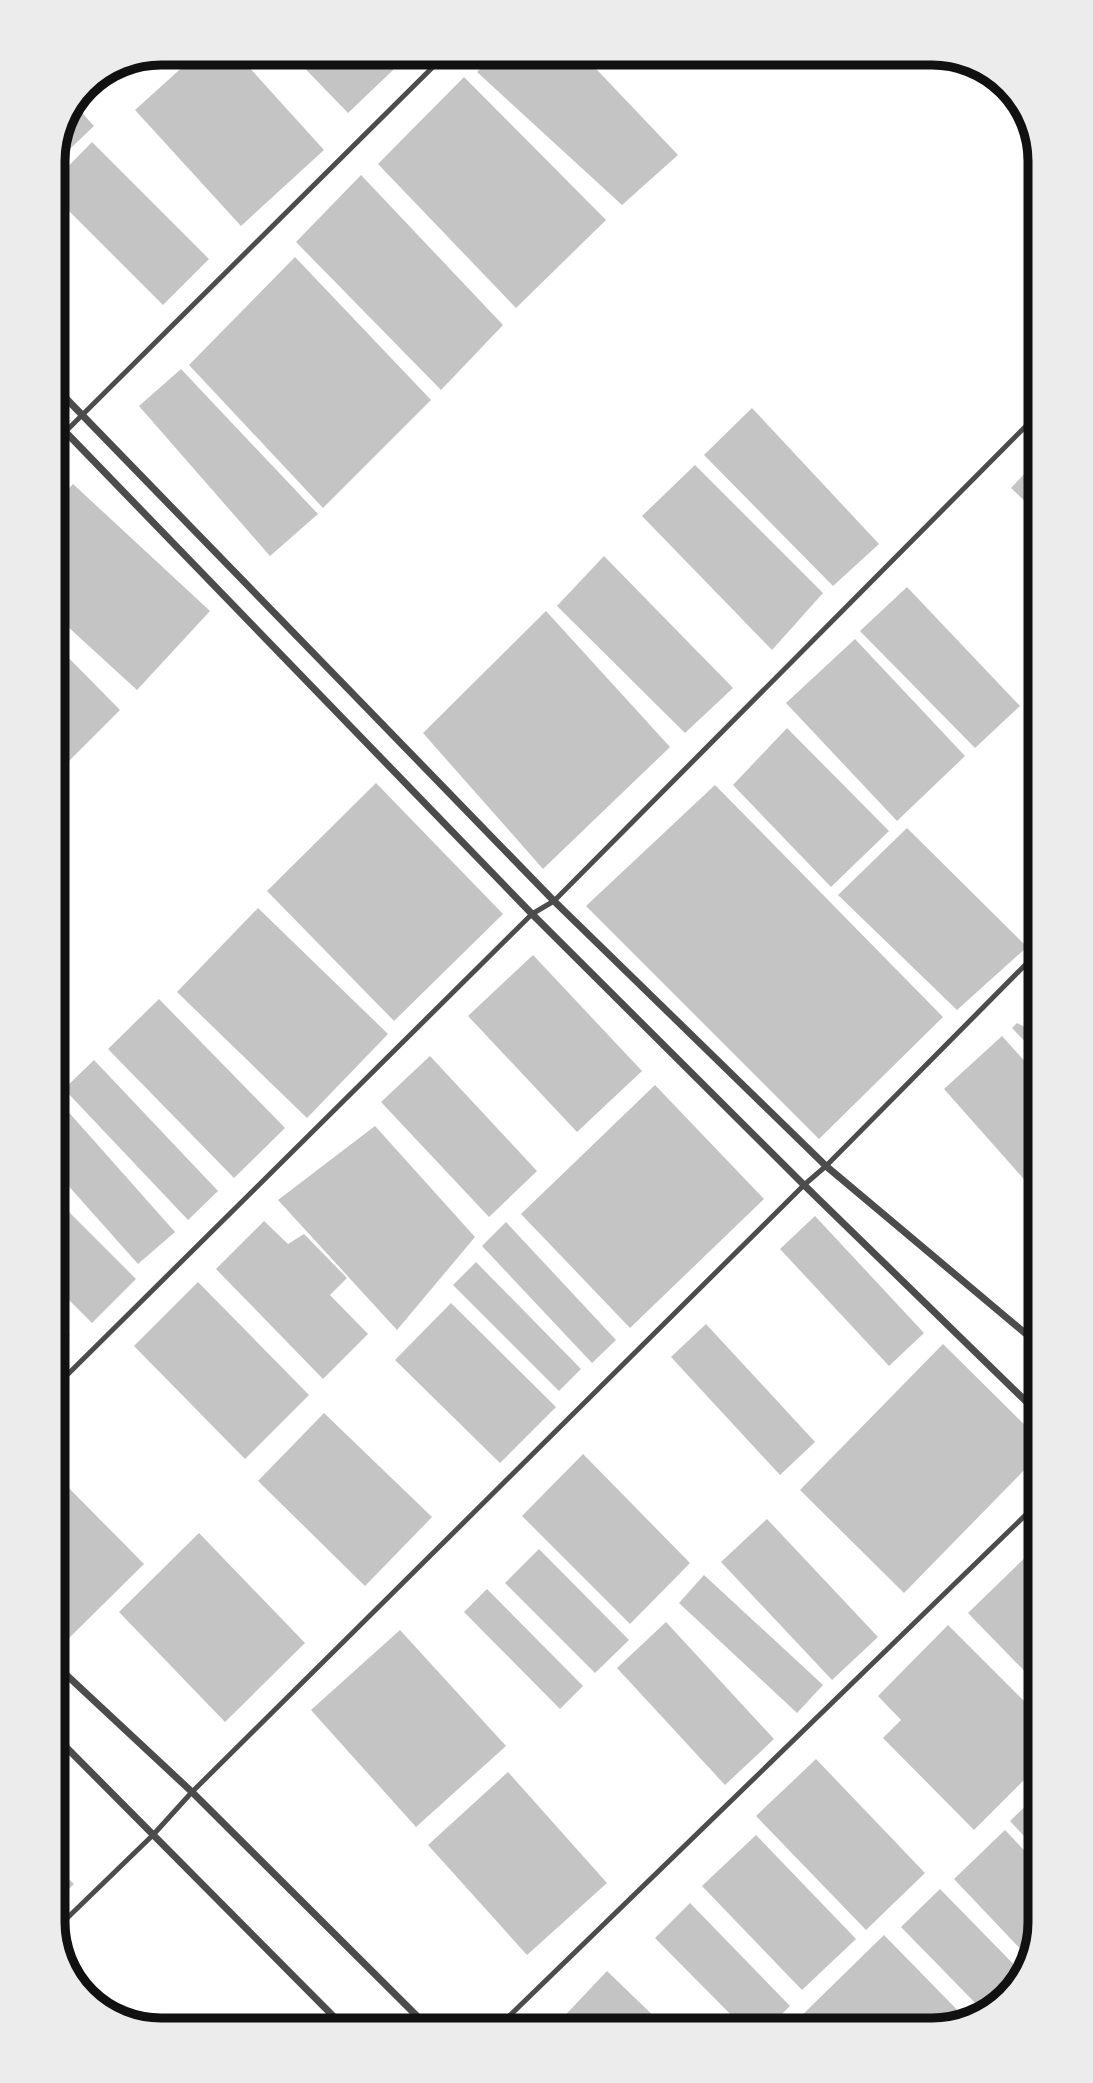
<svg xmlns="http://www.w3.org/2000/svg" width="1093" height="2083" font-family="'Libre Baskerville',serif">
<rect width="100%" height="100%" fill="#fff"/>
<path fill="#c4c4c4" d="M198 53H236L324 150 241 226 135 110Z
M290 53H411L348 113Z
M495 53H581L678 155 622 205 477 72Z
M464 77 606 220 516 308 378 164Z
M75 105 94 126 53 165V154Z
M92 142 209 259 163 305 53 195V182Z
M361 175 503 325 441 390 296 242Z
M295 257 431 400 323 508 189 365Z
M181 369 318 514 270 556 139 406Z
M752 408 879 544 833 586 704 455Z
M1034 464V510L1011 488Z
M695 465 823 593 772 650 642 516Z
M73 484 210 611 137 690 55 615 54 504Z
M604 556 733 688 685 733 557 606Z
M907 587 1020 706 975 748 860 631Z
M546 611 670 747 543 869 423 733Z
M855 639 965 756 897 821 786 703Z
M55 644 120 710 55 775Z
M787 728 889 831 831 887 733 785Z
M376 783 503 914 394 1021 267 891Z
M715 785 943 1017 819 1139 586 906Z
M907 828 1027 947 957 1010 838 895Z
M258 908 388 1034 307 1118 177 992Z
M533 955 642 1071 577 1132 468 1016Z
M159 999 285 1128 234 1178 108 1049Z
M1017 1023 1033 1031 1036 1028 1037 1054 1012 1028Z
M1002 1036 1037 1075V1194L944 1089Z
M430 1056 537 1171 489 1217 381 1102Z
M94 1060 218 1191 188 1220 64 1089Z
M655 1085 764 1199 630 1328 521 1214Z
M57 1099 175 1232 138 1264 57 1173Z
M375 1126 475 1237 397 1330 278 1200Z
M57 1200 136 1279 92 1323 58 1289Z
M815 1216 924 1333 889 1366 780 1249Z
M264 1221 288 1244 304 1234 347 1278 330 1295 368 1334 323 1379 216 1269Z
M506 1222 616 1340 592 1363 482 1246Z
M1037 1246 1038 1268V1271L1025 1257Z
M476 1262 581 1369 559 1391 453 1285Z
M198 1282 309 1395 245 1459 134 1346Z
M451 1303 556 1407 500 1463 395 1360Z
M58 1323 70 1336 58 1347Z
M706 1324 815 1442 780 1475 671 1357Z
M943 1344 1038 1438V1456L904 1593 800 1490Z
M324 1413 432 1517 365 1586 258 1481Z
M583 1454 690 1563 630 1624 522 1516Z
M58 1477 144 1564 69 1638 59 1628Z
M767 1519 878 1637 832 1680 721 1562Z
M199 1533 305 1643 225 1722 119 1612Z
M1039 1544V1686L968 1613Z
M539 1549 629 1640 595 1673 505 1583Z
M704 1575 823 1685 797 1713 679 1603Z
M487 1589 583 1686 560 1709 464 1612Z
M666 1622 774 1739 725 1785 617 1668Z
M948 1625 1040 1717V1764L974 1830 883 1738 901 1720 878 1696Z
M400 1630 506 1746 416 1827 311 1710Z
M816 1759 925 1873 866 1930 756 1816Z
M508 1772 607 1883 527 1955 428 1845Z
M1040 1792V1853L1010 1821Z
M1005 1830 1040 1867V1922L1029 1958 954 1879Z
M756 1835 856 1939 802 1990 702 1886Z
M60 1870 74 1884 60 1897Z
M940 1889 1024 1975 1022 1983 985 2013 901 1927Z
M690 1903 790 2006 772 2024 741 2025 655 1938Z
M884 1935 969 2022 800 2024 796 2021Z
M607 1971 663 2025 555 2026Z"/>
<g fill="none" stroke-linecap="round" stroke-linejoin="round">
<path stroke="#4c4c4c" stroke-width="5" d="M54 443 447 53
M58 1384 532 914 554 901 1026 426
M60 1925 153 1835 192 1792 804 1185 826 1166 1036 954
M498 2027 1039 1502"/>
<path stroke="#4c4c4c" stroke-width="7" d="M54 386 554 901 826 1166 1038 1344
M54 420 532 914 804 1185 1038 1413
M59 1668 192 1792 429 2028
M60 1741 345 2028"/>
</g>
<path d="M0 0H1093V2083H0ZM161 65H932A96 96 0 0 1 1028 161V1922A96 96 0 0 1 932 2018H161A96 96 0 0 1 65 1922V161A96 96 0 0 1 161 65Z" fill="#ececec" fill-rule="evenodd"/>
<path fill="none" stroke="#111" stroke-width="9" d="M161 65H932A96 96 0 0 1 1028 161V1922A96 96 0 0 1 932 2018H161A96 96 0 0 1 65 1922V161A96 96 0 0 1 161 65Z"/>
</svg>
